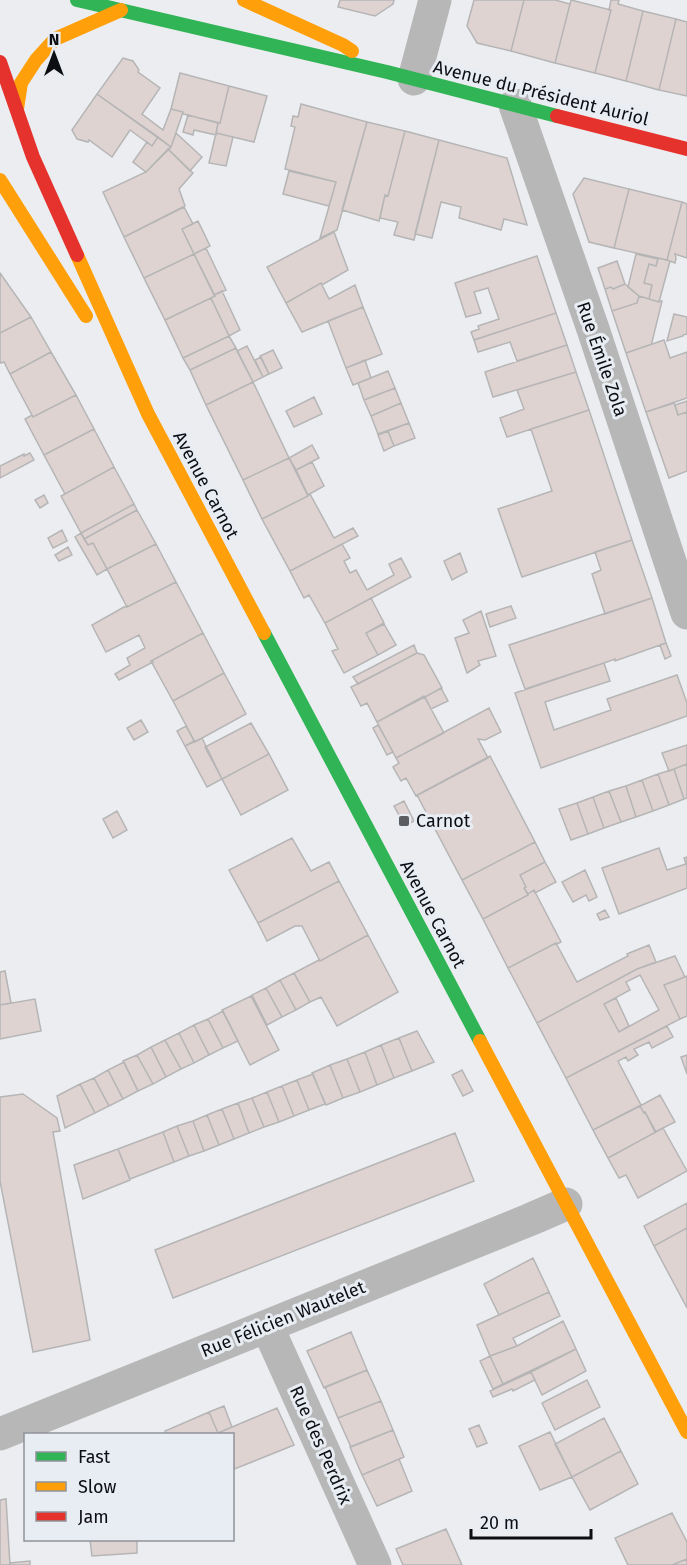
<svg xmlns="http://www.w3.org/2000/svg" width="687" height="1565" font-family="'Fira Sans',sans-serif">
<rect width="100%" height="100%" fill="#ebedf0"/>
<path fill="#dfd3d2" stroke="#b6b5b6" stroke-width="1.5" fill-rule="evenodd" d="M340 0H394L393 4 375 16 338 7Z
M474 0H524L511 51 477 43 467 26Z
M524 0H555L570 4 555 63 511 51Z
M571 0 611 10 595 73 555 63Z
M611 0H619L618 4 643 11 626 81 595 73 611 10H609Z
M643 11 676 19 659 90 626 81Z
M676 19 687 22V96L659 90Z
M123 58 133 61 139 70 138 72 160 88 142 114 163 130 171 109 183 112 171 147 97 94Z
M180 73 229 86 220 123 183 114V112L171 109Z
M229 86 267 96 254 142 216 133 218 123H220Z
M97 94 158 137 152 146 130 130 112 157 89 140 88 142 77 139 72 130Z
M301 104 367 122 337 230 320 238 336 182 285 169 295 127 291 126 293 116 298 117Z
M188 115 218 123 216 135 194 130 193 135 183 132Z
M367 122 405 131 388 196 385 195 379 221 342 210Z
M405 131 439 140 414 240 394 235 398 222 380 218 385 195 388 196Z
M176 133 202 157 190 171 168 149 171 147Z
M216 133 233 137 226 166 209 163Z
M158 137 171 147 146 172 133 162 147 142 152 146Z
M439 140 507 158 527 225 504 219 501 230 459 218 461 207 441 202 432 238 415 234Z
M168 149 193 173 179 189 185 206 124 237 103 192 146 172Z
M289 171 336 182 329 206 283 194Z
M584 178 629 189 614 248 589 242 573 194Z
M629 189 682 202 667 260 614 248Z
M682 202 687 204V258L675 254 676 258 675 263 667 260Z
M184 207 193 224 182 229 194 254 144 278 124 237Z
M198 221 210 246 194 254 182 229Z
M334 232 348 270 322 285 321 283 286 303 267 267Z
M206 248 226 290 214 295 194 254Z
M194 254 215 296 165 320 144 278Z
M636 254 658 259 656 266 649 264 644 283 652 285 649 299 639 296 628 287Z
M537 256 556 313 474 340 471 332 479 329 478 326 499 319 488 288 474 292 481 313 466 317 455 283Z
M658 258 670 261 659 302 649 299 652 285 644 283 649 264 656 266Z
M617 261 625 284 613 289 611 287 605 289 598 268Z
M0 273 31 317 0 333Z
M321 283 329 299 355 285 363 307 302 332 286 303Z
M625 284 639 296 637 303 612 311 605 289 611 287 613 289Z
M222 291 240 330 229 336 211 298 215 296 214 295Z
M639 296 659 302V301H662L652 342V344L626 353 612 311 637 303Z
M211 298 229 336 183 358 165 320Z
M363 307 382 354 346 368 328 321Z
M556 313 567 345 517 361 510 342 478 352 474 340Z
M674 314 687 317V334L683 335V336L667 341Z
M31 317 51 352 10 374 4 362 1 363 0 361V333Z
M229 336 236 348 190 370 183 358Z
M664 340 670 358 687 352V398L646 412 626 353Z
M567 345 576 372 493 397 485 372Z
M247 346 263 377 253 382 237 351Z
M236 348 253 382 206 405 190 370Z
M273 350 282 368 269 374 260 356Z
M51 352 76 395 33 417 10 374Z
M261 357 269 374 263 377 255 360Z
M365 360 371 378 353 385 346 368Z
M388 371 395 388 364 400 358 383Z
M576 372 589 410 507 437 500 418 524 409 517 390Z
M253 382 289 458 243 480 206 405Z
M395 388 401 403 371 416 364 400Z
M76 395 94 429 44 455 25 419 32 415 33 417Z
M314 397 322 414 294 427 286 411Z
M687 401V412L678 415 675 405Z
M401 403 409 423 378 434 371 416Z
M674 403 678 415 687 412V471L669 478 646 412Z
M589 410 632 540 522 577 498 509 552 491 531 429Z
M409 423 415 438 394 446 388 431Z
M94 429 114 467 65 494 44 455Z
M388 431 394 446 384 451 378 435Z
M312 445 319 458 296 470 289 458Z
M30 453 34 460 0 478V466L24 454V456Z
M289 458 308 496 262 519 243 480Z
M312 462 324 486 308 495 296 470Z
M114 467 134 504 81 533 61 496Z
M310 494 334 538 353 528 358 536 290 571 262 519 308 496Z
M44 495 48 503 40 508 35 500Z
M134 504 137 510 84 539 81 533Z
M137 510 156 544 107 569 93 543 88 545 84 539Z
M62 530 67 541 53 548 48 538Z
M81 533 88 545 93 543 107 569 97 575 75 537Z
M632 540 652 598 605 614 592 574 601 570 595 552Z
M156 544 176 582 127 607 107 569Z
M342 544 350 558 344 561 350 573 356 570 367 590 394 575 389 564 401 558 411 577 325 623 309 595 304 598 290 571Z
M68 547 72 555 59 561 55 555Z
M460 553 467 572 452 580 444 561Z
M176 582 203 633 151 661 153 662 119 680 115 674 130 665 127 658 145 648 139 635 106 652 92 625 124 607 127 606V607Z
M371 598 384 623 366 633 378 655 344 673 332 651 338 649 325 623Z
M652 598 666 643 615 661V659L604 663 525 689 509 645Z
M511 606 516 618 490 627 486 614Z
M481 611 496 656 478 661 480 665 467 673 455 638 469 633 463 620Z
M384 624 396 645 378 655 366 633Z
M203 633 224 673 173 701 151 661Z
M666 643 671 656 665 659 660 645Z
M414 645 417 653 358 684 353 677Z
M417 653 424 655 442 688 377 722 367 703 361 706 351 687Z
M604 663 610 681 545 702 554 730 611 710 607 699 677 675 687 703V716L541 768 515 693Z
M224 673 246 714 195 742 173 701Z
M441 688 448 701 431 709 425 697Z
M424 696 444 733 396 758 377 722Z
M489 708 501 732 485 740 478 739 488 758 416 796 406 778 401 781 393 767 399 763 396 758Z
M141 720 148 732 134 740 127 728Z
M251 723 269 754 222 779 205 747Z
M378 725 393 752 387 755 373 728Z
M186 726 194 741 185 746 177 731Z
M202 738 222 779 207 787 185 746Z
M687 745V764L669 771 662 753Z
M269 754 288 790 241 815 222 779Z
M490 756 535 842 462 880 417 795Z
M687 764V798L684 799 674 769Z
M674 769 684 799 669 805 658 774Z
M658 774 669 805 653 811 642 780Z
M642 780 653 811 636 817 626 786Z
M626 786 636 817 621 822 609 791Z
M609 791 621 822 604 828 593 797Z
M593 797 604 828 588 834 577 803Z
M404 801 414 821 405 826 394 806Z
M577 803 588 834 571 840 559 809Z
M117 811 127 830 113 838 103 819Z
M292 838 311 871 329 862 339 881 258 923 229 870Z
M535 842 545 862 520 875 526 887 524 888 528 895 483 919 462 880Z
M659 848 667 870 686 864 684 858 687 857V888L619 914 602 868Z
M545 862 556 882 535 893 534 890 528 894 524 888 526 887 520 875Z
M585 870 597 897 589 901 586 895 573 902 562 882Z
M339 881 368 935 320 961 302 926H295L267 941 258 923Z
M534 890 561 942 557 944 556 943 508 968 483 919 528 895V894Z
M605 910 609 917 600 920 597 914Z
M368 935 398 992 337 1026 321 997 310 1002 294 973 319 960 320 961Z
M556 943 577 982 628 956 627 954 649 945 656 962 637 969 537 1023 508 968Z
M675 956 685 977 664 985 680 1019 566 1078 537 1023 637 969ZM640 975 659 1010 619 1032 604 1004 630 990 626 982Z
M5 971 11 1003 0 1005V972Z
M294 973 310 1002 296 1010 280 980Z
M687 976V1016L680 1019 664 985Z
M280 980 296 1010 282 1017 266 988Z
M266 988 282 1017 267 1025 252 995Z
M251 996 279 1050 250 1065 222 1010Z
M616 998 629 1026 619 1032 604 1004Z
M35 999 41 1031 0 1039V1005Z
M223 1011 238 1041 223 1048 208 1019Z
M208 1019 223 1048 209 1055 194 1025Z
M194 1025 209 1055 194 1063 179 1033Z
M667 1026 673 1037 652 1048 649 1042 634 1049 638 1055 628 1061 626 1057 618 1061 641 1105 593 1130 566 1078Z
M417 1031 434 1062 412 1071 399 1038Z
M179 1033 194 1063 181 1069 165 1040Z
M399 1038 412 1071 394 1078 381 1045Z
M165 1040 181 1069 166 1077 151 1047Z
M381 1045 394 1078 377 1085 365 1052Z
M151 1047 166 1077 153 1084 137 1055Z
M365 1052 377 1085 360 1092 347 1059Z
M137 1055 153 1084 138 1091 123 1061Z
M687 1055V1074L681 1057Z
M347 1059 360 1092 343 1098 330 1065Z
M124 1062 138 1091 123 1099 108 1070Z
M330 1065 343 1098 326 1105 312 1073Z
M108 1070 123 1099 109 1106 94 1078Z
M462 1070 473 1091 463 1096 452 1075Z
M313 1074 325 1104 309 1110 297 1080Z
M94 1078 109 1106 95 1113 80 1084Z
M297 1080 309 1110 294 1116 282 1086Z
M80 1084 95 1113 65 1128 57 1096Z
M282 1086 294 1116 279 1122 267 1092Z
M267 1092 279 1122 264 1127 252 1098Z
M23 1094 57 1118 60 1131 53 1132 90 1340 33 1352 0 1181V1097Z
M660 1095 675 1122 655 1132 645 1112 644 1113 640 1106Z
M252 1098 264 1127 249 1133 238 1103Z
M238 1103 249 1133 234 1139 222 1109Z
M640 1106 644 1113 645 1112 656 1132 608 1158 593 1130Z
M222 1109 234 1139 219 1145 207 1115Z
M207 1115 219 1145 204 1151 193 1121Z
M193 1121 204 1151 189 1156 177 1126Z
M177 1126 189 1156 174 1162 163 1132Z
M663 1128 687 1171 638 1198 626 1175 619 1178 608 1158Z
M163 1132 174 1162 130 1179 118 1149Z
M455 1133 474 1181 173 1298 155 1250Z
M118 1149 130 1180 83 1199 74 1165Z
M687 1203V1228L654 1246 644 1226Z
M687 1228V1308L654 1246Z
M533 1258 549 1292 499 1315 484 1284Z
M549 1292 560 1316 513 1338 517 1346 490 1356 477 1325Z
M563 1321 576 1349 503 1384 490 1356 517 1346Z
M351 1332 367 1370 324 1388 307 1351Z
M576 1349 586 1371 542 1395 531 1372Z
M490 1356 503 1384 493 1389 480 1361Z
M367 1370 381 1401 338 1418 325 1387Z
M531 1372 535 1380 513 1391 512 1389 493 1397 490 1391Z
M587 1380 600 1407 555 1430 542 1403Z
M381 1401 393 1430 351 1447 338 1418Z
M224 1406 232 1427 218 1433 209 1412Z
M277 1408 294 1445 232 1470V1434H167L165 1431 209 1412 218 1433Z
M604 1418 621 1451 572 1477 555 1444Z
M479 1425 487 1443 477 1447 469 1429Z
M393 1430 404 1457 362 1475 350 1447Z
M550 1432 572 1477 540 1490 519 1446Z
M621 1451 638 1484 590 1510 572 1477Z
M399 1459 412 1491 377 1506 362 1475Z
M6 1499 10 1565H0V1500Z
M672 1513 687 1542V1559L672 1565H628L615 1538Z
M446 1529 462 1565H403L396 1549Z
M90 1540H137V1553L92 1556Z
M687 1559V1565H672Z
M30 1561V1565H10V1563Z"/>
<g fill="none" stroke-linecap="round" stroke-linejoin="round">
<path stroke="#b6b7b6" stroke-width="33" d="M414 79 435 0
M515 105 593 329 687 613
M267 1326 375 1565
M0 1434 529 1220 566 1204"/>
<path stroke="#30b455" stroke-width="14" d="M77 0 387 72 557 116
M264 633 480 1041"/>
<path stroke="#ff9f0a" stroke-width="14" d="M244 0 343 45 352 51
M17 109 21 83 36 60 55 39 121 10
M0 180 86 316
M77 255 148 414 264 633
M480 1041 687 1432"/>
<path stroke="#e5322d" stroke-width="14" d="M0 62 33 157 77 255
M557 116 687 149"/>
</g>
<rect fill="#5b5c5f" stroke="#e8ecf3" stroke-width="2" x="398" y="815" width="12" height="12" rx="3"/>
<g text-anchor="middle" stroke-width="6" stroke-linejoin="round" paint-order="stroke">
<g font-size="18" fill="#0d0e11" stroke="#e8ecf3">
<text transform="translate(541 93) rotate(14)" y="6">Avenue du Président Auriol</text>
<text transform="translate(602 359) rotate(71)" y="6">Rue Émile Zola</text>
<text transform="translate(206 485) rotate(62)" y="6">Avenue Carnot</text>
<text transform="translate(433 914) rotate(62)" y="6">Avenue Carnot</text>
<text transform="translate(283 1319) rotate(-22)" y="6">Rue Félicien Wautelet</text>
<text transform="translate(321 1445) rotate(66)" y="6">Rue des Perdrix</text>
</g>
<g font-size="18" fill="#0d0e11" stroke="#e8ecf3" text-anchor="start">
<text x="416" y="827">Carnot</text>
</g>
</g>
<rect x="24" y="1433" width="210" height="108" fill="#e8ecf3" stroke="#909399" stroke-width="1.5"/>
<rect x="36" y="1452" width="30" height="9" fill="#30b455" stroke="#909399" stroke-width="1.5"/>
<text x="78" y="1463" font-size="18" fill="#0d0e11">Fast</text>
<rect x="36" y="1482" width="30" height="9" fill="#ff9f0a" stroke="#909399" stroke-width="1.5"/>
<text x="78" y="1493" font-size="18" fill="#0d0e11">Slow</text>
<rect x="36" y="1512" width="30" height="9" fill="#e5322d" stroke="#909399" stroke-width="1.5"/>
<text x="78" y="1523" font-size="18" fill="#0d0e11">Jam</text>
<g transform="translate(54 54)" stroke="#e8ecf3" stroke-width="4.5" paint-order="stroke">
<path d="M0-4.5L10 22L0 15L-10 22Z" fill="#0d0e11"/>
<text y="-9" font-size="16" font-weight="bold" text-anchor="middle" fill="#0d0e11">N</text>
</g>
<path d="M471 1529v9h120v-9" fill="none" stroke="#0d0e11" stroke-width="3"/>
<text x="480" y="1529" font-size="18" fill="#0d0e11" stroke="#e8ecf3" stroke-width="4.5" paint-order="stroke">20 m</text>
</svg>
